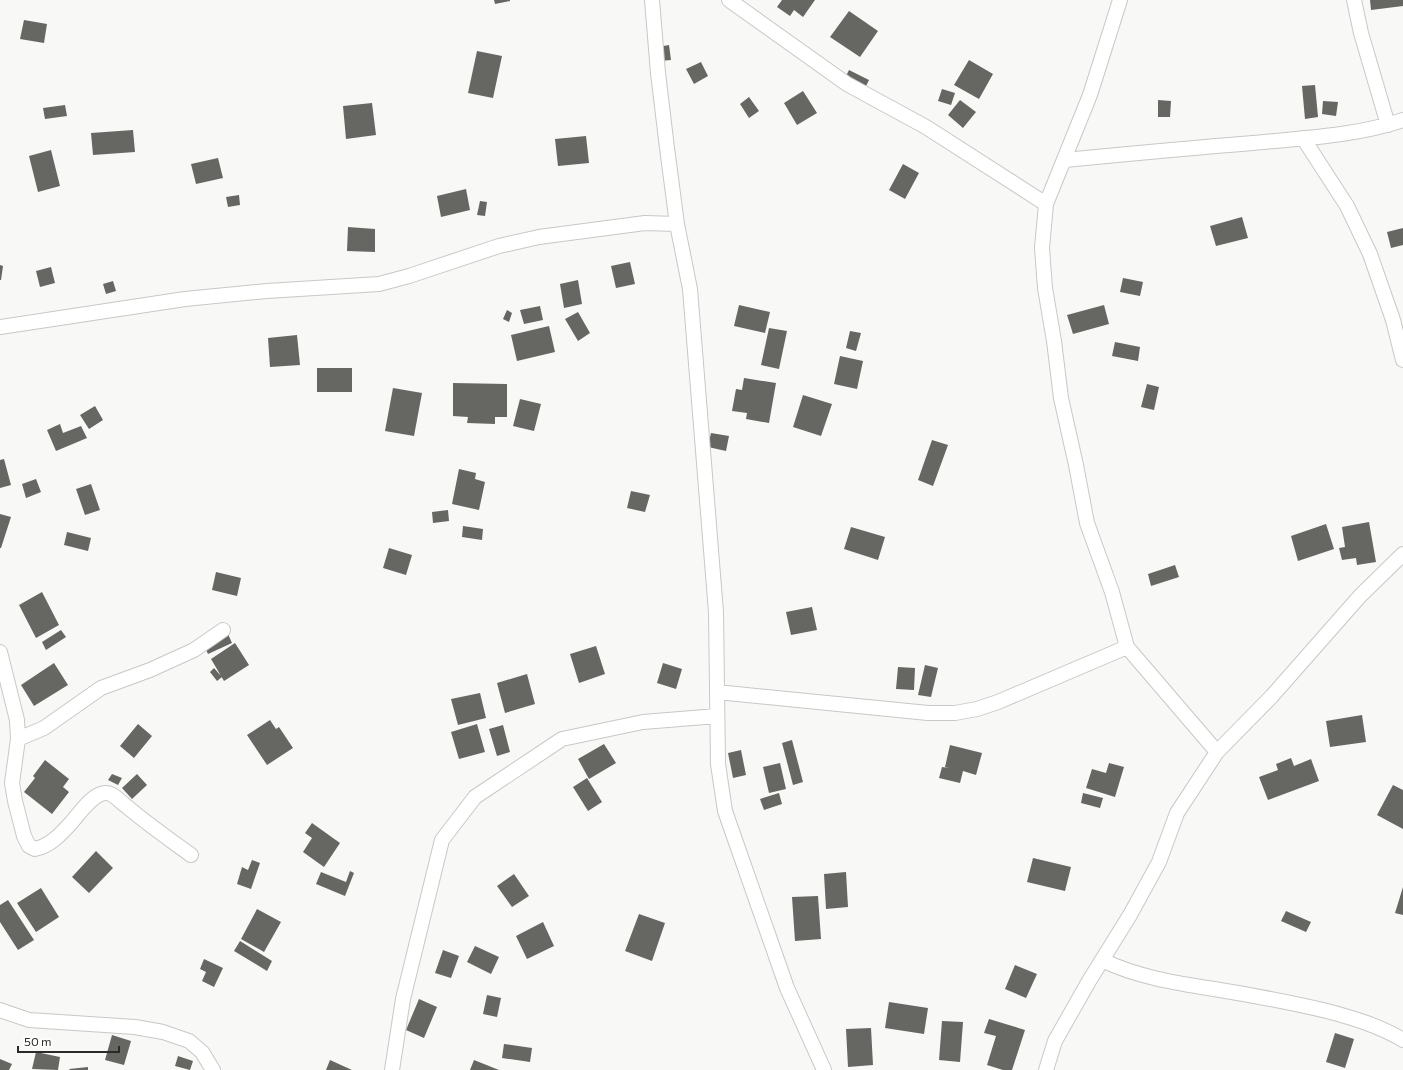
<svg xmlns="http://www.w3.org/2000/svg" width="1403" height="1070" font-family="Commissioner,sans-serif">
<rect width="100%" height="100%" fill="#f8f9f6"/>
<path fill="#666663" d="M494 0H510V1L495 4Z
M782 0H815L803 17 794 10 790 16 777 7Z
M1370 0H1403V6L1371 10Z
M849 11 878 31 860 57 830 37Z
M24 20 47 24 44 43 20 39Z
M669 45 671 60 660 61 658 47Z
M477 51 502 56 493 98 468 93Z
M969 60 993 74 979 99 954 85Z
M701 62 708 76 694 84 686 69Z
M849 70 869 80 864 90 844 80Z
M1315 85 1318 117 1305 119 1302 86Z
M942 89 955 93 951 105 938 101Z
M803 91 817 113 797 125 784 103Z
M749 97 759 111 749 118 740 104Z
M960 100 976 112 963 128 948 115Z
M1158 100 1171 101 1170 117H1158Z
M1323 101 1338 102 1336 116 1322 114Z
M372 103 376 135 346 139 343 106Z
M65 105 67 116 45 119 43 108Z
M133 130 135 152 93 155 91 133Z
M586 136 589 163 558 166 555 139Z
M51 150 60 186 38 192 29 156Z
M218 158 223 178 196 184 191 164Z
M903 164 919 173 905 199 889 190Z
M466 189 470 210 441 217 437 196Z
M239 195 240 205 228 207 226 197Z
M480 201 487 202 485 216 477 215Z
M1242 217 1248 238 1216 246 1210 226Z
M348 227 375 229V252L347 251Z
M1403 228V245L1391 248 1387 232Z
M630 262 635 284 616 288 611 266Z
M0 265 3 266 1 280H0Z
M51 267 55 283 40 287 36 271Z
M1123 278 1143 282 1140 296 1120 292Z
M578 280 582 304 564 308 560 284Z
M113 281 116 291 106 294 103 284Z
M739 305 770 312 765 333 734 326Z
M1104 305 1109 324 1073 334 1067 315Z
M540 306 543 320 524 324 520 310Z
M507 310 512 313 509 322 503 319Z
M578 312 590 333 578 341 565 319Z
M549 326 555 352 517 361 511 335Z
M769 328 787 331 779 369 761 365Z
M850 331 861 333 856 351 846 348Z
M297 335 300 365 270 367 268 338Z
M1115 342 1140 347 1138 361 1112 356Z
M840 356 863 361 857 389 834 384Z
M317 368H352V392H317Z
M744 378 776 383 769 423 746 419 747 413 732 411 736 389 742 390Z
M453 383 507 384V417H495V424L467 423 468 417 453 416Z
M1147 384 1159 387 1154 410 1141 407Z
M393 388 422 393 414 436 385 431Z
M803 395 832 404 821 436 793 427Z
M520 399 541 404 534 431 513 426Z
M95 406 103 420 89 429 80 415Z
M60 424 63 433 81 426 87 438 56 451 47 430Z
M711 433 729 436 726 451 708 447Z
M932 440 948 445 933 486 918 480Z
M4 459 11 485 0 488V460Z
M459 469 476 473 475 479 485 482 479 510 452 504Z
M36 479 41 492 26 498 22 484Z
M91 484 100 510 85 515 76 489Z
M631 491 650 495 645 512 627 508Z
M448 510 449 521 433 523 432 512Z
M0 514 11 517 1 548H0Z
M1369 522 1376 562 1357 565 1356 558 1342 560 1339 548 1345 547 1342 527Z
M1326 524 1334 549 1298 561 1291 536Z
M463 526 483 529 482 540 462 537Z
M851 527 885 537 878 560 844 549Z
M67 532 91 538 88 551 64 545Z
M389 548 412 555 406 575 383 568Z
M1175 565 1179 577 1151 586 1148 574Z
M216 572 241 578 237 596 212 590Z
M42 592 59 625 36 638 19 605Z
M812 607 817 630 791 635 786 612Z
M61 630 66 637 46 650 42 642Z
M228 634 232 643 208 654 204 645Z
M235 643 249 665 224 681 211 659Z
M596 646 605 674 579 683 570 654Z
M54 663 68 685 34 706 21 685Z
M663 663 682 669 676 689 657 683Z
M925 665 938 668 931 697 918 695Z
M898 667 915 668 914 690 896 689Z
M214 668 222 677 217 681 210 672Z
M527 674 535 704 505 713 497 683Z
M480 693 486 718 458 725 451 699Z
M1362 715 1366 742 1330 747 1326 721Z
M270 720 276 729 279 727 293 748 267 765 247 735Z
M138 724 152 736 134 758 120 746Z
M477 724 485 752 459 759 451 732Z
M503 725 510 752 497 756 489 729Z
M792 740 803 782 793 785 782 743Z
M604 744 616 763 589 779 578 759Z
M950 745 982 753 976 775 963 771 960 783 939 778 942 767 950 768 945 767Z
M741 750 746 775 733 778 728 753Z
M1291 758 1294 766 1311 759 1319 781 1268 800 1259 777 1278 770 1276 764Z
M45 760 69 779 63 787 69 792 52 814 24 792 35 778 33 776Z
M780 763 786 789 769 793 763 767Z
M1109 763 1124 767 1115 797 1086 788 1092 769 1106 773Z
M112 774 122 778 118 785 108 780Z
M137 774 147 785 132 799 122 788Z
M587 778 602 802 588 811 573 787Z
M1393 785 1403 790V829L1377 815Z
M779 793 782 804 764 810 760 799Z
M1083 793 1103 798 1100 808 1081 803Z
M312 823 340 843 324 867 303 852 312 838 305 833Z
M96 851 113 868 89 893 72 877Z
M1033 858 1071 867 1065 891 1027 882Z
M252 860 260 863 251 889 237 884 242 867 248 870Z
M350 871 354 873 345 896 316 884 321 872 346 882Z
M846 872 848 907 826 909 824 874Z
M514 874 529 896 512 907 497 886Z
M1403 887V915L1395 913Z
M41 888 59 917 36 932 17 903Z
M818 896 821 939 795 941 792 897Z
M8 900 34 940 18 950 0 922V905Z
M257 909 281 922 264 952 241 939Z
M1286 911 1311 922 1306 932 1281 921Z
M639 914 665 923 652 961 625 951Z
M543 922 554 946 527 959 516 936Z
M240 941 272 961 267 971 234 951Z
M475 946 499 957 491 974 467 962Z
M443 950 459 956 451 978 435 973Z
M204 959 223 968 214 987 202 981 206 972 200 969Z
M1015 965 1037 974 1026 998 1005 989Z
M487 995 501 998 497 1017 483 1014Z
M419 999 437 1007 424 1038 406 1030Z
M889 1002 928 1008 924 1034 885 1028Z
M989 1019 1025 1030 1012 1070H1003L987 1065 996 1036 984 1033Z
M942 1021 963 1022 960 1062 939 1060Z
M871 1028 873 1065 848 1067 846 1029Z
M1335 1033 1354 1039 1345 1068 1326 1062Z
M112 1035 131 1041 124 1065 105 1060Z
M504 1044 532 1048 530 1062 502 1058Z
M36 1052 60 1057 58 1070 32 1069Z
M178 1056 193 1061 190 1070 175 1066Z
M0 1059 12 1064 9 1070H0Z
M330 1060 352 1070H326Z
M474 1060 499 1070H470Z
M88 1067V1070H70L69 1069Z"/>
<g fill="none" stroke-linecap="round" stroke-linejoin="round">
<g stroke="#c8c8c5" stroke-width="16">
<path id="street" d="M652 0 658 73 667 148 677 224 690 289 716 612 718 764 725 811 787 988 824 1070
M729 0 847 84 926 127 1046 204
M1120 0 1090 95 1046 204 1042 248 1045 288 1054 341 1061 398 1076 465 1087 523 1112 592 1127 647 1217 752
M1354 0 1361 33 1388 125
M1303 138 1347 206 1370 254 1393 320 1403 360
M1065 160C1127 154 1190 148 1253 143 1303 138 1356 136 1403 120
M0 327 185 299 267 291 379 284 409 276 499 246 539 237 645 223 677 224
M0 652 17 720 18 739 12 783 15 801 24 836 29 846 35 849C50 846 61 834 71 823 79 814 92 794 105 793 113 792 119 801 125 805 146 823 169 839 191 855
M717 692 928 713H955L977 709 998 702 1127 647
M18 739 44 728 101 688 150 670 194 650 223 630
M1102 960C1137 977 1176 983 1214 989 1251 995 1289 1002 1327 1011 1353 1018 1380 1026 1403 1040
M0 1010 29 1020 135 1027 163 1032 189 1041 202 1052 213 1070
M392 1070 403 999 442 840 475 797 562 739 643 722 717 716
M1046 1070 1055 1041 1089 981 1130 915 1159 862 1177 813 1217 752 1272 696 1360 596 1403 554"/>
</g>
<use href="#street" stroke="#fff" stroke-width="14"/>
</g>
<path d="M18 1046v6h101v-6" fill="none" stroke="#2a2a29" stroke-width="2"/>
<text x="24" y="1046" font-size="12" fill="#2a2a29" stroke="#fffffe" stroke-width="3" paint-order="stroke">50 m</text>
</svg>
